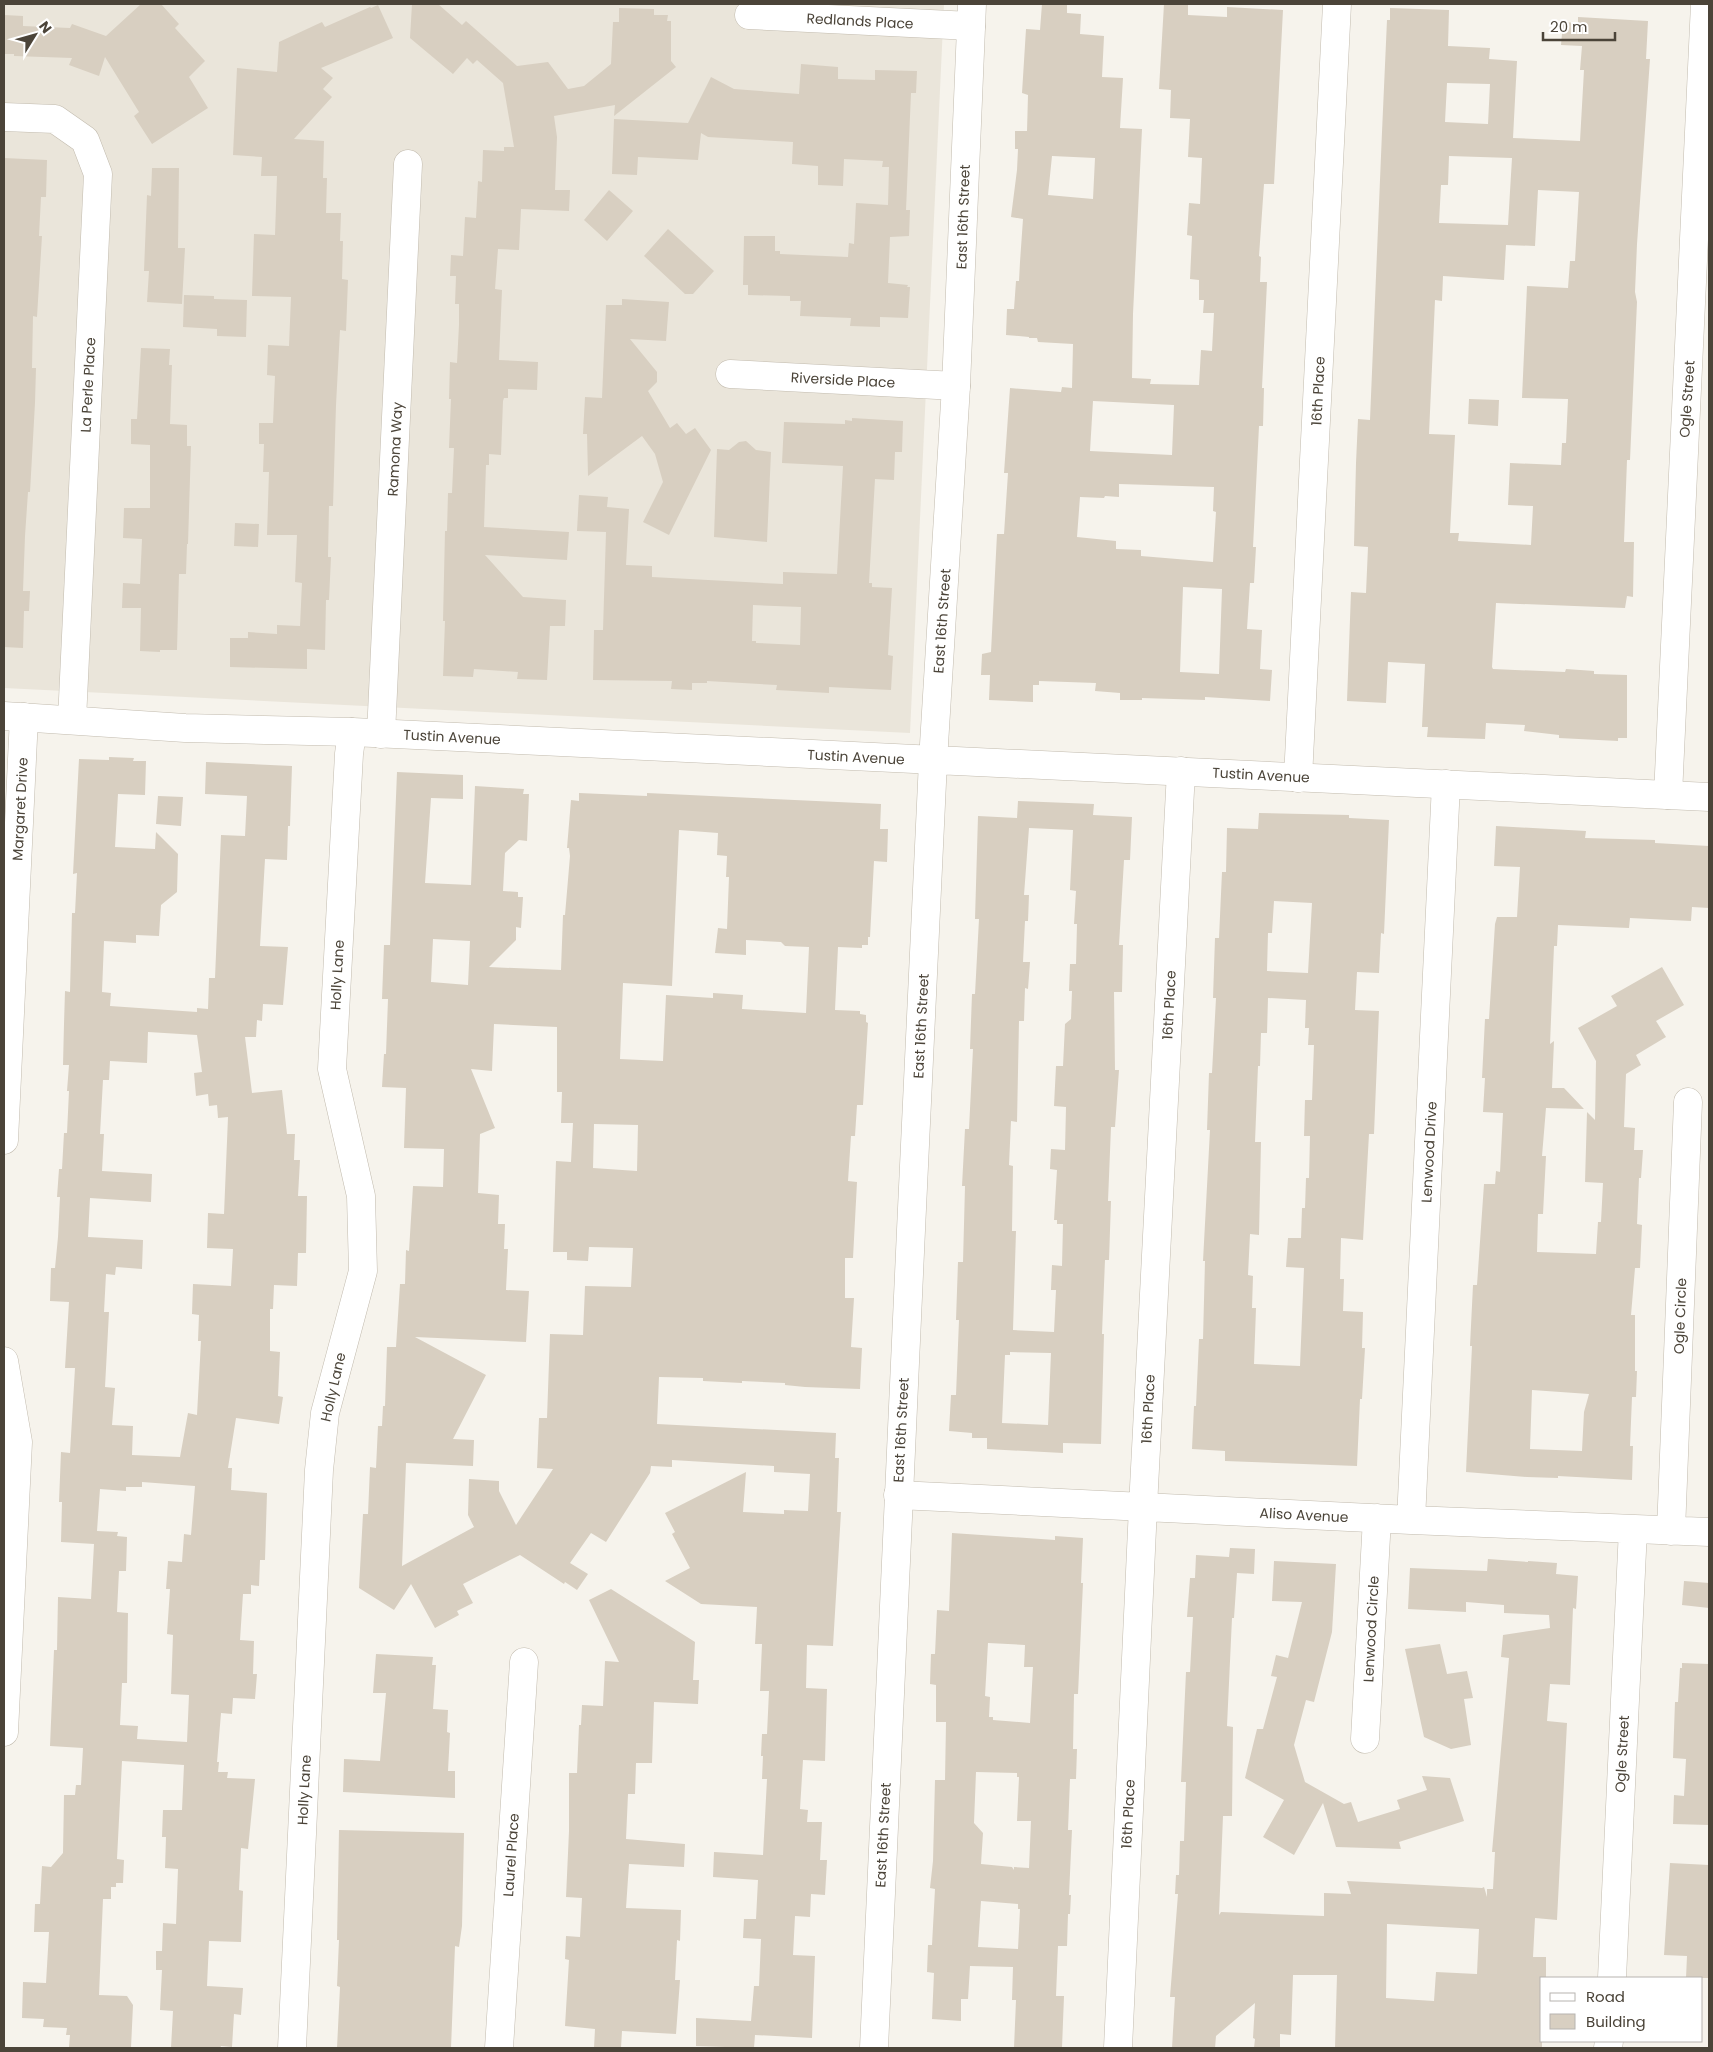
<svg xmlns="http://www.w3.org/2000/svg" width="1713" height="2052" font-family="Poppins,sans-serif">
<rect width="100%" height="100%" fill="#f6f3ec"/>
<path fill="#eae5da" d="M4 4H944L910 733 4 688Z"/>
<path fill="#d8cfc1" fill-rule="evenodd" d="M141 4H161L179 24 175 28 205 61 189 77 208 108 152 144 134 116 139 112 105 57 99 76 69 65 72 58 14 56V54H4V15L23 16V26L70 28 72 24 106 36Z
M412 4H438L462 25 466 21 517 66 548 62 568 89 584 86 611 64 613 22H619V8L654 9V15H668L667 21H671V61L676 67 614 116 615 105 554 116 557 137 555 190H570L569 211 521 209 519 250 498 249 495 289 502 290 499 360 538 362 537 390 508 389V398H504L503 401 501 455 489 454V465H486L484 527 569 532 567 560 485 555 523 597 566 600 565 626H550L547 680 517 679 518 672 474 669 473 677 443 676 445 621H443L445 531H447L448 493H452L454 448H449L451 399H449L450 362 457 363 459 325V304H455L456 276H450L451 255 463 256 465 217 476 218 478 181 482 182 483 150 504 151V147H514L503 83 477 60 473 64 467 58 453 74 410 38Z
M1042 4H1067V13L1081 14 1080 34 1104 36 1102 77 1123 78 1120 128 1142 129 1133 314 1132 378 1151 379 1150 384 1199 385 1201 350 1212 351 1214 313H1203L1204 300H1199V280L1190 279 1192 236 1187 235 1189 203 1200 204 1202 158 1188 157 1190 119 1170 118 1171 90 1159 89 1164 4 1188 5V15L1227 17V7L1283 10 1274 184H1264L1259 256 1261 257 1260 282H1267L1262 388H1264L1263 426H1259L1253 547H1256L1254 583H1250L1247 629 1262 630 1260 669 1272 670 1270 701 1205 697V700L1142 698V700H1120V693L1095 691 1096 683 1039 681V685H1033V702L989 700 990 675H981L982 654 991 652 997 534H1004L1008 473H1004L1010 388 1061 392 1062 387 1072 388 1073 344 1038 342 1037 338H1029V337L1006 335 1007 309H1014L1016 281H1019L1020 262 1023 219 1011 217 1017 170 1018 149H1015V131H1027L1028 95 1022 93 1026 29 1040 30ZM1052 156 1095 158 1093 199 1048 195ZM1093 401 1174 405 1172 455 1090 451ZM1119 484 1214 487 1213 511 1216 512 1213 562 1141 556V550L1116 549V541L1077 537 1080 497 1104 498 1105 496 1119 497ZM1183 587 1222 589 1219 674 1180 672Z
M378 5 393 38 321 68 333 78 323 89 332 97 294 139 324 141 323 178H327L326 213H341L340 241H343L342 279 348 280 346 331 340 330 336 405 333 506H329L328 557H331L329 600H326L325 650 307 649V669L230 667V638H248V632L277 634V625L300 626 302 583 295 582 297 535H267L269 472H263L264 444H259V423H273L275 376 267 375 268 345 289 346 291 297 252 296 254 234 275 235 277 176H261L262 157 233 155 237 68 277 72 279 42 322 22 325 27 370 7 371 8Z
M1390 8 1449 10 1448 46 1490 48 1489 59 1517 61 1513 138 1580 141 1584 70H1580L1582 46 1561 45 1563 22 1578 23V17L1648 21 1646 59H1650L1637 244 1635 292 1637 302 1630 460H1627L1624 542H1634L1633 597 1627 596 1625 608 1496 603 1492 667 1493 669 1565 672 1566 669 1594 671V674L1627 675V738H1618V741L1559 738V735L1524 731 1525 725 1486 723 1485 739 1427 737 1428 727H1422L1425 664 1388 662 1386 703 1347 701 1351 592 1366 593 1368 547 1354 546 1356 463 1358 419 1370 420 1382 132 1387 20H1390ZM1447 83 1490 84 1488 124 1445 122ZM1449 156 1512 158 1508 225 1439 223 1441 185H1448ZM1538 190 1579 192 1575 261H1570L1568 288 1527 286 1522 398 1568 399 1566 443H1562L1561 465 1510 463 1508 505 1533 506 1531 545 1458 541 1459 533H1450L1455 435 1429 434 1435 300 1442 301 1443 276 1504 280 1506 245 1535 246Z
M801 64 838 67V79L875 80V70L917 71 916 93H911L906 210H910L909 236 890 237 888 283 908 285 907 287H910L908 318 880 317V327L850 326 851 318 800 316 801 301H790V296L748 295V285H743L744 236H775V251H780V254L848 257 849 243 854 244 856 203 888 205 889 167H882L883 161 844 159 843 186 818 185V166L792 164 793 142 708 137 701 133 698 160 638 157 637 175 612 174 614 119 688 123 711 77 734 89 799 94Z
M4 158 47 160 46 197H41L39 236H42L37 317 33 316 32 368H36L35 403 30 492H28L25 536 23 591H30L29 611H24L23 648 4 647Z
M152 168H179L178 248H185L182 304 147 302 149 271H144L147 195 151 196Z
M609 190 633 211 607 241 584 220Z
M668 229 714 271 693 294H685L644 256Z
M184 295 214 296V299L247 300 246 337 217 336V329L183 327Z
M622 299 669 302 666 341 630 339 657 372V382L648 391 670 428 677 423 686 434 695 428 711 450 669 535 643 522 663 482 655 454 642 436 588 476 587 434H583L585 397 602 398 606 305H622Z
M141 348 170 349 169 365H172L170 424 187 425V446H191L188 544H187L186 574H179L177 650H160V652L140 651 141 608H122L123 583 140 584 142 539 123 538 124 508H150V445L131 444V419H137Z
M1469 399 1499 400 1498 426 1468 424Z
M852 418 903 421 902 452H895L894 480 875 479 869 583H872V587L892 588 888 655 893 656 891 690 829 687V693L776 690 777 685 707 681V683H692V690L671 689 672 681 593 680 594 630H603L606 532 577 531 579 495 608 497 607 507 629 509 626 565 652 566V577L783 584V572L837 574 843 466 782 463 784 422 845 424V420L852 421ZM753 605 801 607 800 645 756 643V641H752Z
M746 441 756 450 771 452 767 542 714 537 717 449 729 450 739 442Z
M235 523 259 524 258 547 234 546Z
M109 757 134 758 133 761H146L145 795 118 794 115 847 155 849 156 832 178 854 177 892 161 905 159 936 136 935V943L104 941 102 992 111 993 110 1006 197 1012V1008L208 1009 209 978H215L221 835 245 836 247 796 205 794 206 762 292 766 290 826H288L287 860 265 859 260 946 288 947 283 1005 263 1004 262 1021 257 1020 256 1037H245L252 1093 282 1090 287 1134H295L294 1160H300L298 1196H307L306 1253H298L297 1286 274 1285 273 1309H270V1351L280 1352 278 1396 283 1397 279 1424 236 1418 228 1468H232L231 1490 267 1493 265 1560H260L259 1586 251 1585V1594H243L240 1640 254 1641 253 1674H257L255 1699 233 1698 232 1714 221 1713 217 1762H219L218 1772H228L227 1778 255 1779 248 1849 241 1848 239 1890 243 1891 241 1942 209 1941 207 1986 243 1988 241 2015 234 2014 232 2047 221 2046 220 2048H171L173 2011 160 2010 162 1970H156V1951H162L163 1923 176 1924 178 1869 165 1868 166 1837H162L163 1810H182L184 1765 122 1761 117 1859 124 1860 123 1883H116V1887H111V1899H103L99 1995 127 1996 133 2005 131 2048 69 2047 70 2035H66L67 2028 43 2027 44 2019 22 2018 23 1982 46 1983 49 1932H34L35 1904H40L42 1866 51 1867 63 1853 64 1795H75L76 1785H81L83 1748 50 1746 54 1650H57L58 1597 91 1599 94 1544 61 1542 62 1502H59L61 1452 70 1453 75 1368H65L69 1302 50 1301 51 1268H55L58 1237 60 1197H57L59 1169H62L64 1133H67L69 1091H67L69 1065H63L64 1024 65 991 70 992 72 913H75L77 873 73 874 79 759 109 760ZM148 1032 197 1035 202 1072 194 1073 196 1096 208 1094 209 1106 217 1105 218 1118 228 1117 224 1214 208 1213 207 1248 233 1249 231 1286 193 1284 192 1314 199 1315 198 1341H201L197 1415 188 1413 180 1457 132 1455 133 1426 112 1425 115 1388 105 1387 109 1312H104L106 1274 115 1275 116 1267 142 1269 143 1240 88 1237 90 1198 151 1202 152 1174 102 1171 104 1134H100L103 1080H109L110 1061 147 1063ZM142 1482 195 1486 191 1535 184 1534 182 1562 168 1561 166 1589H170L167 1634 173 1635 171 1694 189 1695 187 1742 137 1739 138 1726 120 1725 122 1683H127L128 1613 117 1612 119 1571H126L127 1537 117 1536 118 1532 97 1531 100 1489 126 1491V1487H142Z
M397 772 463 775V799L431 798 425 883 471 885 475 786 524 789 523 794H529L527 841 519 840 505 853 503 891 518 892V897H523L521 928 516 927V940L489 967 561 970 563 915H565L570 856 569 848H567L571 800 579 801V793L647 796V793L881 804 880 829H888L887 862 874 861 870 937H868V945H862V948L838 947 835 1010 860 1011V1014L866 1015V1022L868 1023 863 1105H857L855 1136H851L848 1181 857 1182 853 1258H845V1298H854L851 1347 862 1348 860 1389 805 1387 785 1385V1383L742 1381V1383L703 1381V1378L659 1377 657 1424 836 1433 835 1458H839L837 1512H841L833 1646 807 1645 806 1688 827 1689 825 1761 803 1760 800 1809 808 1810 807 1822H822L820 1860H827L825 1895 811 1894 810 1917 795 1916 793 1955 815 1956 812 2038 755 2035 754 2048 696 2046V2018L751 2021 754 1986H759L761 1939 743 1938 744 1919H756L758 1880 713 1877 714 1852 763 1855 767 1779H762L763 1756H761L762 1734H767L769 1691H760L762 1644H755L757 1607 701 1604 665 1581 690 1568 672 1534 675 1532 665 1513 746 1472 743 1512 784 1514V1510L808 1511 810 1474 774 1472V1466L672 1460V1467L651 1466 650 1473 606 1542 591 1533 570 1563 588 1574 577 1590 565 1582 564 1584 520 1555 463 1584 473 1603 457 1611 459 1615 435 1628 411 1584 394 1610 359 1588 363 1514H368L370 1467 376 1468 378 1426H382L383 1406H385L387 1347H396L400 1284H405L406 1250 409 1251 413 1186 443 1187 444 1149 404 1148 406 1088 382 1087 384 1054H386L388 999H382L384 945H390ZM679 830 718 833 717 855 727 856 726 877H729L727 929 718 928 715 953 746 955V940L781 942 785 946 809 947 806 1013 742 1009 743 995 713 993V998L666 995 663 1061 620 1059 623 983 672 986ZM433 939 470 941 468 985 431 982ZM494 1024 557 1027V1092H562L561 1123H573L571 1162 556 1161 553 1252H567V1260L588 1261 589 1247 633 1248 631 1287 585 1286 583 1335 550 1334 547 1418H539L537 1468 553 1469 516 1525 499 1491V1481L469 1479 468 1515 474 1527 402 1566 406 1463 473 1466 474 1440 453 1439 486 1375 415 1337 526 1342 529 1291 506 1290 508 1249H504L505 1224H498L499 1195 478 1193 480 1134 495 1128 471 1069 492 1071ZM594 1124 638 1125 637 1171 593 1168Z
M158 796 183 797 181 826 156 824Z
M1018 801 1094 804 1093 815 1132 817 1130 860H1124L1119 945H1123L1122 992H1114L1115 1070H1119L1115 1127H1111L1108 1201H1111L1109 1260H1105L1102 1334H1104L1101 1444 1063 1443V1453L987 1449V1438H972V1433L949 1431 951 1395H956L959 1320H956L958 1262H963L965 1186H962L965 1129H969L973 1049H970L972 994H975L979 919H975L978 816 1017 818ZM1029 828 1073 830 1070 890 1076 891 1074 924H1077L1076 964H1070L1069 991H1072L1071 1019 1065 1024 1063 1066H1056L1054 1106 1066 1107 1065 1150 1051 1149 1050 1169 1057 1170 1054 1220H1057V1224H1063L1062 1266 1052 1265 1051 1290H1056L1054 1332 1013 1330 1016 1231H1012L1013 1166 1009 1165 1011 1121 1017 1122 1019 1021H1024L1025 988 1028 989 1030 962H1023L1025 921H1028L1029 895H1024ZM1010 1352 1051 1353 1048 1425 1002 1423 1005 1355H1010Z
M1259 813 1349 815V818L1389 820 1384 934 1381 933 1379 973 1357 972 1355 1010 1379 1011 1374 1134H1369L1363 1240 1341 1238 1340 1279H1344L1343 1311 1363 1312 1362 1348H1365L1362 1399H1360L1357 1466 1225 1461V1451L1192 1449 1194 1406H1196L1199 1339H1203L1205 1261H1203L1210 1130H1207L1209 1073H1212L1216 998H1213L1215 938H1219L1222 872H1226L1227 828 1258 829ZM1274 901 1312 903 1308 973 1267 971 1268 933H1272ZM1268 998 1306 1000 1305 1028H1309L1308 1045H1314L1312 1100H1305L1304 1136H1310L1309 1178H1306L1305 1208H1302L1301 1238H1288L1286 1267 1304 1268 1300 1366 1254 1364 1256 1308H1252L1253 1276 1248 1275 1250 1234 1259 1235 1261 1142H1255L1258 1066H1260L1261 1033H1267Z
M1496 826 1586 831 1585 838 1655 840V843L1709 846V908L1692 907 1691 921 1630 918 1629 928 1558 925 1557 946H1554L1550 1044 1554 1041 1552 1088H1564L1584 1109 1546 1108 1542 1156H1546L1543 1214H1538L1537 1252 1596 1254 1598 1222H1601L1603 1183 1585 1182 1587 1112 1595 1120 1596 1061 1578 1028 1617 1006 1611 996 1662 967 1684 1005 1656 1021 1666 1037 1636 1055 1641 1065 1626 1074 1624 1127 1635 1128 1634 1150H1643L1641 1178H1639L1637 1224 1642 1225 1640 1268H1635L1631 1315H1635V1371H1637L1636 1397H1632L1630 1446H1633L1632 1480 1558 1476V1478L1527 1477 1466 1472 1472 1346H1470L1473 1285H1477L1484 1184H1495L1496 1171 1500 1172 1503 1113 1483 1112 1485 1078H1482L1485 1019H1489L1495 924 1497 917H1517L1520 867 1494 866ZM1532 1390 1589 1394 1584 1412 1582 1451 1530 1449Z
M952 1533 1055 1540V1536L1083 1538 1081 1583H1083L1078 1694H1074L1073 1749H1077L1076 1779H1070L1068 1830H1072L1069 1895H1071L1070 1914H1068L1067 1946H1058L1056 1996H1064L1062 2048H1014L1016 2000H1012L1013 1967 970 1966 968 1999H961V2021L932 2019 934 1973 927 1972 928 1945H932L935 1889 930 1888 933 1861 935 1780H945L946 1722H936V1685L930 1684 931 1654H935L937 1610 949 1611ZM988 1643 1025 1645 1024 1667H1033L1030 1723 993 1720V1717H989L990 1697 985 1696ZM976 1772 1017 1773V1777H1019L1017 1821H1031L1029 1868 1014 1867V1870L1012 1867 981 1864 983 1833 974 1823ZM981 1901 1018 1904V1909H1020L1018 1949 978 1947Z
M1230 1548 1255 1549 1254 1574 1237 1573 1234 1618H1232L1227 1726 1233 1727 1232 1816H1223L1219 1915 1221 1912 1324 1916V1893L1351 1894 1347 1881 1482 1888 1484 1887 1487 1897V1889H1493L1495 1852H1492L1509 1658 1501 1657 1503 1635 1550 1628 1549 1615 1504 1613V1605L1466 1602V1612L1408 1609 1410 1568 1487 1571 1488 1559 1528 1562V1561L1557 1563 1556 1574 1578 1576 1576 1609 1573 1608 1570 1685 1550 1684 1547 1721 1567 1723 1557 1920 1535 1918 1533 1957H1546V1978H1542V2048H1335L1337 1975H1293L1291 2035 1280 2034V2048H1254L1255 2039 1253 2038 1255 2003 1216 2036 1215 2048H1172L1175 1997H1170L1178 1894H1175L1176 1875H1179L1180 1841H1184L1186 1782H1181L1186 1672H1190L1193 1617H1187L1190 1578H1195L1196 1555 1229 1557ZM1387 1924 1479 1929 1477 1974 1436 1972 1434 2001 1386 1998Z
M1274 1561 1336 1564 1332 1632 1314 1702 1306 1700 1294 1745 1305 1782 1344 1804 1351 1802 1358 1822 1400 1809 1397 1800 1427 1790 1422 1776 1450 1778 1464 1821 1399 1842 1401 1849 1336 1847 1323 1803 1294 1855 1263 1837 1284 1800 1245 1778 1257 1729H1263L1277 1677 1271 1676 1276 1655 1288 1658 1302 1602 1272 1601Z
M1684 1581 1709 1583V1608L1682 1605Z
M611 1589 695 1642 693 1680H699L698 1704 654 1702 652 1763H636L635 1794H628L626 1839 685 1844 684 1867 629 1864 626 1908 681 1910 680 1941 677 1940 675 1980H680L676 2034 622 2031 621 2048H594L595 2029 565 2026 569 1960 565 1959 566 1936 580 1937 582 1898 566 1897 569 1831V1773H577L579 1725H581L582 1705 603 1706 605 1661 619 1662 589 1600Z
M1440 1644 1447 1674 1467 1671 1473 1698 1464 1699 1471 1745 1451 1749 1424 1737 1405 1649Z
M376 1654 433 1657 432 1665H436L433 1709 448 1710 447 1732 450 1733 448 1771H455V1798L343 1792 344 1759 380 1761 386 1693H373Z
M1682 1663 1709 1664V1825L1673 1824 1674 1795 1684 1796 1686 1759 1673 1758 1675 1702H1678L1680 1668H1682Z
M339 1830 464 1833 462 1926 459 1947 455 1946 451 2048H337L340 1987 337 1986 339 1940H337Z
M1670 1863 1709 1865V1978H1686L1687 1956 1664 1955Z"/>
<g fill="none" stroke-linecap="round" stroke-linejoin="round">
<g stroke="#c2bbae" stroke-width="29">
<path id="minor" d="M749 15 971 26
M4 117 55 119 85 140 98 174 72 720
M730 374 956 386
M381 734 408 164
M1298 778 1337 4
M1668 795 1705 4
M4 1140 24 717
M4 1361 18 1442 4 1732
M898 1495 1411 1520 1709 1532
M1411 1520 1446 784
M1671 1531 1688 1102
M1365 1739 1377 1518
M1612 1978 1633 1529
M292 2048 319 1470 325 1413 363 1271 361 1196 332 1069 349 754 352 732
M499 2048 524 1662
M1118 2048 1143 1507 1181 771
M1608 2048 1609 2041"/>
</g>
<g stroke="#c2bbae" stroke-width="29">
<path id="tertiary" d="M4 716 185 728 352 732 1709 797
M874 2048 911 1230 933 761 956 386 972 4"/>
</g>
<use href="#minor" stroke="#fff" stroke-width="28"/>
<use href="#tertiary" stroke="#fff" stroke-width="28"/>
</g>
<g text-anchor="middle" stroke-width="5" stroke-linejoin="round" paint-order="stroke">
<g font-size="14" fill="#4b4439" stroke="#fff">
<text transform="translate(860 21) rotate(3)" y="5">Redlands Place</text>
<text transform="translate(963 217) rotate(-88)" y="5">East 16th Street</text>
<text transform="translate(843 380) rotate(3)" y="5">Riverside Place</text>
<text transform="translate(88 385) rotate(-87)" y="5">La Perle Place</text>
<text transform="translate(1318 391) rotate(-87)" y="5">16th Place</text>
<text transform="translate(1687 399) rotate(-86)" y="5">Ogle Street</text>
<text transform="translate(395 449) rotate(-87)" y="5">Ramona Way</text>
<text transform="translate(942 621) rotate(-86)" y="5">East 16th Street</text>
<text transform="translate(452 737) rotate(3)" y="5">Tustin Avenue</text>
<text transform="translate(856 757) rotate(3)" y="5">Tustin Avenue</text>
<text transform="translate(1261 775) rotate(3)" y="5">Tustin Avenue</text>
<text transform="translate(20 809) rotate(-87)" y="5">Margaret Drive</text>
<text transform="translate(337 975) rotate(-87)" y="5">Holly Lane</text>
<text transform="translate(1169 1005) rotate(-87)" y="5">16th Place</text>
<text transform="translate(921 1026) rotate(-87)" y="5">East 16th Street</text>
<text transform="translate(1429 1152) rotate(-87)" y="5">Lenwood Drive</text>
<text transform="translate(1680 1316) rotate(-88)" y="5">Ogle Circle</text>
<text transform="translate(333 1387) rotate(-77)" y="5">Holly Lane</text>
<text transform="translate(1148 1409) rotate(-87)" y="5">16th Place</text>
<text transform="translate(901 1430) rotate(-87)" y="5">East 16th Street</text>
<text transform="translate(1304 1515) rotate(3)" y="5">Aliso Avenue</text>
<text transform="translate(1371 1629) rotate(-87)" y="5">Lenwood Circle</text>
<text transform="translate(1622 1754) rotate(-87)" y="5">Ogle Street</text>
<text transform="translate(304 1790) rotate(-87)" y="5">Holly Lane</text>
<text transform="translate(1128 1814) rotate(-87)" y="5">16th Place</text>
<text transform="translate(883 1835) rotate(-87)" y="5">East 16th Street</text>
<text transform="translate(511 1855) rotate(-86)" y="5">Laurel Place</text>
</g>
</g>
<rect width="1713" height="2052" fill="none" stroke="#4b4439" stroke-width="10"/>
<rect x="1540" y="1977" width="162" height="65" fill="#ffffff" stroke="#b7b4b0"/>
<rect x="1550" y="1993" width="25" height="8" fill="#ffffff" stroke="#b7b4b0"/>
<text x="1586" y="2002" font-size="15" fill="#4b4439">Road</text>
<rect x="1550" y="2014" width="25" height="15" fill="#d8cfc1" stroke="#b7b4b0"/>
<text x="1586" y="2027" font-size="15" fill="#4b4439">Building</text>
<g transform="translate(35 35) rotate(53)" stroke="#ffffff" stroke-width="4" paint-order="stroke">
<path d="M0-4L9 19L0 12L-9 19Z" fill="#4b4439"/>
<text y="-8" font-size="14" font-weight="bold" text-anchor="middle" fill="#4b4439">N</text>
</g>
<path d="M1543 32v8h72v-8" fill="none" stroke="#4b4439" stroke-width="2.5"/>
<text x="1550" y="32" font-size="15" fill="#4b4439" stroke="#ffffff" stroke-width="4" paint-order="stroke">20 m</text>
</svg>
